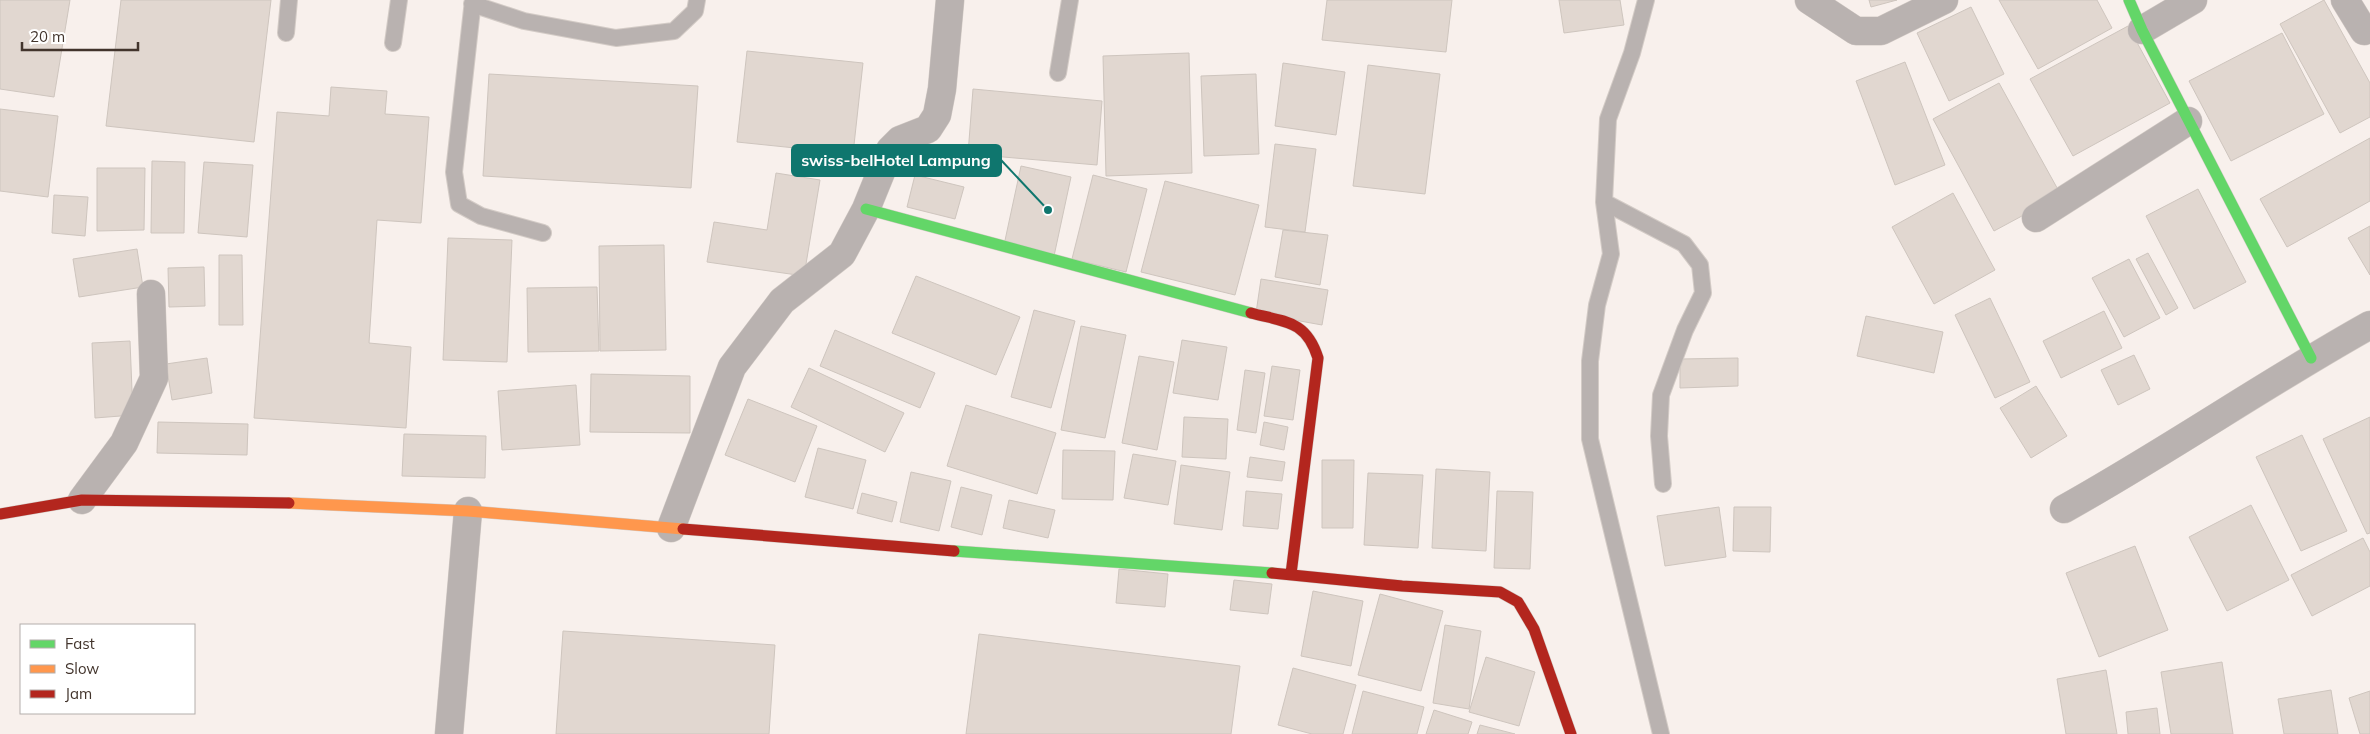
<svg xmlns="http://www.w3.org/2000/svg" width="2370" height="734" font-family="Mulish,sans-serif">
<rect width="100%" height="100%" fill="#f8f0ec"/>
<path fill="#e1d7d0" stroke="#cec5be" d="M0 0H70L54 97 0 89Z
M121 0H271L254 142 106 126Z
M1327 0H1452L1446 52 1322 40Z
M1559 0H1620L1624 25 1564 33Z
M1869 0H1897L1871 7Z
M1999 0H2097L2112 28 2038 69Z
M2324 0 2370 83V117L2340 133 2280 24Z
M1971 7 2004 74 1949 101 1917 33Z
M2128 26 2170 103 2073 156 2030 79Z
M2282 33 2324 114 2231 161 2189 81Z
M747 51 863 63 853 154 737 142Z
M1189 53 1192 173 1106 176 1103 56Z
M1905 62 1945 165 1895 185 1856 81Z
M1283 63 1345 72 1336 135 1275 126Z
M1368 65 1440 74 1425 194 1353 186Z
M489 74 698 86 691 188 483 176Z
M1256 74 1259 154 1204 156 1201 76Z
M1999 83 2061 195 1994 231 1933 119Z
M331 87 387 91 385 114 429 117 421 223 377 220 369 343 411 347 406 428 254 418 277 112 329 116Z
M973 89 1102 101 1097 165 968 154Z
M0 109 58 116 48 197 0 191Z
M2370 138V201L2287 247 2260 199Z
M1275 144 1316 149 1305 232 1265 227Z
M152 161 185 162 184 233H151Z
M204 162 253 165 247 237 198 233Z
M1021 166 1071 177 1054 256 1004 245Z
M97 168H145L144 230 97 231Z
M776 173 820 180 804 276 707 262 714 222 767 230Z
M915 175 964 187 955 219 907 207Z
M1093 175 1147 189 1126 272 1072 259Z
M1165 181 1259 205 1235 295 1141 272Z
M2198 189 2246 282 2194 309 2146 216Z
M1953 193 1995 270 1934 304 1892 227Z
M54 195 88 197 85 236 52 233Z
M2370 226V275L2348 238Z
M1283 230 1328 235 1320 285 1275 277Z
M448 238 512 240 507 362 443 360Z
M664 245 666 350 600 351 599 246Z
M137 249 143 287 79 297 73 259Z
M2148 253 2178 308 2166 315 2136 259Z
M219 255H242L243 325H219Z
M2129 259 2160 318 2124 337 2092 278Z
M204 267 205 306 169 307 168 268Z
M916 276 1020 317 996 375 892 333Z
M1261 279 1328 290 1322 325 1256 313Z
M597 287 599 351 528 352 527 288Z
M1990 298 2030 382 1995 398 1955 315Z
M1034 310 1075 321 1051 408 1011 397Z
M2104 311 2122 348 2061 378 2043 341Z
M1866 316 1943 332 1934 373 1857 356Z
M1081 326 1126 335 1105 438 1061 430Z
M835 330 935 373 920 408 820 366Z
M1182 340 1227 347 1218 400 1173 393Z
M130 341 133 415 95 418 92 343Z
M2134 355 2150 389 2118 405 2101 370Z
M1139 356 1174 362 1157 450 1122 443Z
M207 358 212 393 172 400 166 364Z
M1738 358V386L1680 388V359Z
M1272 366 1300 370 1293 420 1264 416Z
M809 368 904 413 885 452 791 407Z
M1245 370 1265 373 1256 433 1237 430Z
M591 374 690 376V433L590 432Z
M576 385 580 445 502 450 498 391Z
M2036 386 2067 436 2031 458 2000 408Z
M748 399 817 426 795 482 725 455Z
M966 405 1056 433 1037 494 947 466Z
M1184 417 1228 419 1226 459 1182 457Z
M2370 417V533L2367 534 2323 439Z
M158 422 248 424 247 455 157 453Z
M1264 422 1288 427 1284 450 1260 445Z
M404 434 486 436 485 478 402 476Z
M2302 435 2347 531 2301 551 2256 457Z
M818 448 866 460 853 509 805 497Z
M1063 450 1115 451 1113 500 1062 499Z
M1133 454 1176 461 1168 505 1124 498Z
M1250 457 1285 462 1282 481 1247 477Z
M1322 460H1354L1353 528H1322Z
M1181 465 1230 472 1222 530 1174 524Z
M1436 469 1490 472 1486 551 1432 548Z
M911 472 951 481 939 531 900 522Z
M1368 473 1423 475 1418 548 1364 545Z
M961 487 992 495 982 535 951 527Z
M1246 491 1282 494 1278 529 1243 526Z
M1497 491 1533 492 1530 569 1494 568Z
M862 493 897 502 892 522 857 513Z
M1009 500 1055 510 1048 538 1003 528Z
M2251 505 2289 580 2227 611 2189 537Z
M1719 507 1726 557 1665 566 1657 516Z
M1734 507H1771L1770 552 1733 551Z
M2363 538 2370 552V586L2312 616 2291 575Z
M2135 546 2168 630 2099 657 2066 573Z
M1119 569 1168 574 1165 607 1116 603Z
M1234 580 1272 584 1268 614 1230 610Z
M1313 591 1363 601 1351 666 1301 656Z
M1380 594 1443 611 1421 691 1358 675Z
M1445 625 1481 631 1469 709 1433 703Z
M563 631 775 645 769 734H556Z
M979 634 1240 666 1231 734H966Z
M1486 657 1535 672 1519 726 1469 712Z
M2222 662 2233 734H2171L2161 672Z
M1293 668 1356 685 1343 734H1312L1278 725Z
M2106 670 2117 734H2066L2057 679Z
M2331 690 2338 734H2284L2278 699Z
M1363 691 1424 707 1417 734H1352Z
M2370 691V734H2360L2349 698Z
M2157 708 2160 734H2128L2126 712Z
M1434 710 1472 722 1468 734H1426Z
M1480 725 1515 734H1477Z"/>
<g fill="none" stroke-linecap="round" stroke-linejoin="round">
<g stroke="#d3cbc6" stroke-width="18">
<path id="lane" d="M473 0 454 172 459 204 481 216 543 233
M1646 0 1632 53 1608 119 1604 202 1611 254 1597 305 1590 361V439L1661 734
M472 4 524 21 616 38 674 31 695 11 697 0
M286 33 289 0
M393 43 399 0
M1058 73 1070 0
M1604 202 1684 244 1700 265 1703 293 1685 330 1661 395 1659 436 1663 484"/>
</g>
<g stroke="#d3cbc6" stroke-width="29">
<path id="street" d="M1809 0 1856 31H1881L1944 0
M2345 0 2364 31
M2142 30 2193 0
M2036 218 2188 121
M82 500 124 443 154 378 151 294
M2064 509C2168 451 2266 383 2370 325
M671 528 732 367 782 301 842 254 866 209 890 150 900 140 928 129 937 115 942 89 950 0
M449 734 468 511"/>
</g>
<g stroke="#d3cbc6" stroke-width="12">
<path id="fast" d="M2129 0 2142 30 2311 358
M866 209 1251 313
M954 551 1272 573"/>
</g>
<g stroke="#d3cbc6" stroke-width="12">
<path id="slow" d="M289 503 468 511 683 529"/>
</g>
<g stroke="#d3cbc6" stroke-width="12">
<path id="jam" d="M1251 313C1285 322 1306 320 1318 358L1291 574
M0 514 82 500 289 503
M683 529 954 551
M1272 573 1402 586 1500 592 1518 602 1534 629 1571 734"/>
</g>
<use href="#lane" stroke="#b9b2b0" stroke-width="16"/>
<use href="#street" stroke="#b9b2b0" stroke-width="28"/>
<use href="#fast" stroke="#63d668" stroke-width="11"/>
<use href="#slow" stroke="#ff974d" stroke-width="11"/>
<use href="#jam" stroke="#b3261e" stroke-width="11"/>
</g>
<path fill="none" stroke="#0f766e" stroke-width="2" d="M1048 210L1001 160"/>
<circle fill="#0f766e" stroke="#fff" stroke-width="2" cx="1048" cy="210" r="5"/>
<rect fill="#0f766e" stroke="#0f766e" stroke-width="2" x="792" y="145" width="209" height="31" rx="5"/>
<g font-size="16" text-anchor="middle" font-weight="bold" fill="#fff">
<text x="896" y="166">swiss-belHotel Lampung</text>
</g>
<rect x="20" y="624" width="175" height="90" fill="#ffffff" stroke="#b3aeab"/>
<rect x="30" y="640" width="25" height="8" fill="#63d668" stroke="#b3aeab"/>
<text x="65" y="649" font-size="15" fill="#42342c">Fast</text>
<rect x="30" y="665" width="25" height="8" fill="#ff974d" stroke="#b3aeab"/>
<text x="65" y="674" font-size="15" fill="#42342c">Slow</text>
<rect x="30" y="690" width="25" height="8" fill="#b3261e" stroke="#b3aeab"/>
<text x="65" y="699" font-size="15" fill="#42342c">Jam</text>
<path d="M22 42v8h116v-8" fill="none" stroke="#42342c" stroke-width="2.5"/>
<text x="30" y="42" font-size="15" fill="#42342c" stroke="#ffffff" stroke-width="4" paint-order="stroke">20 m</text>
</svg>
